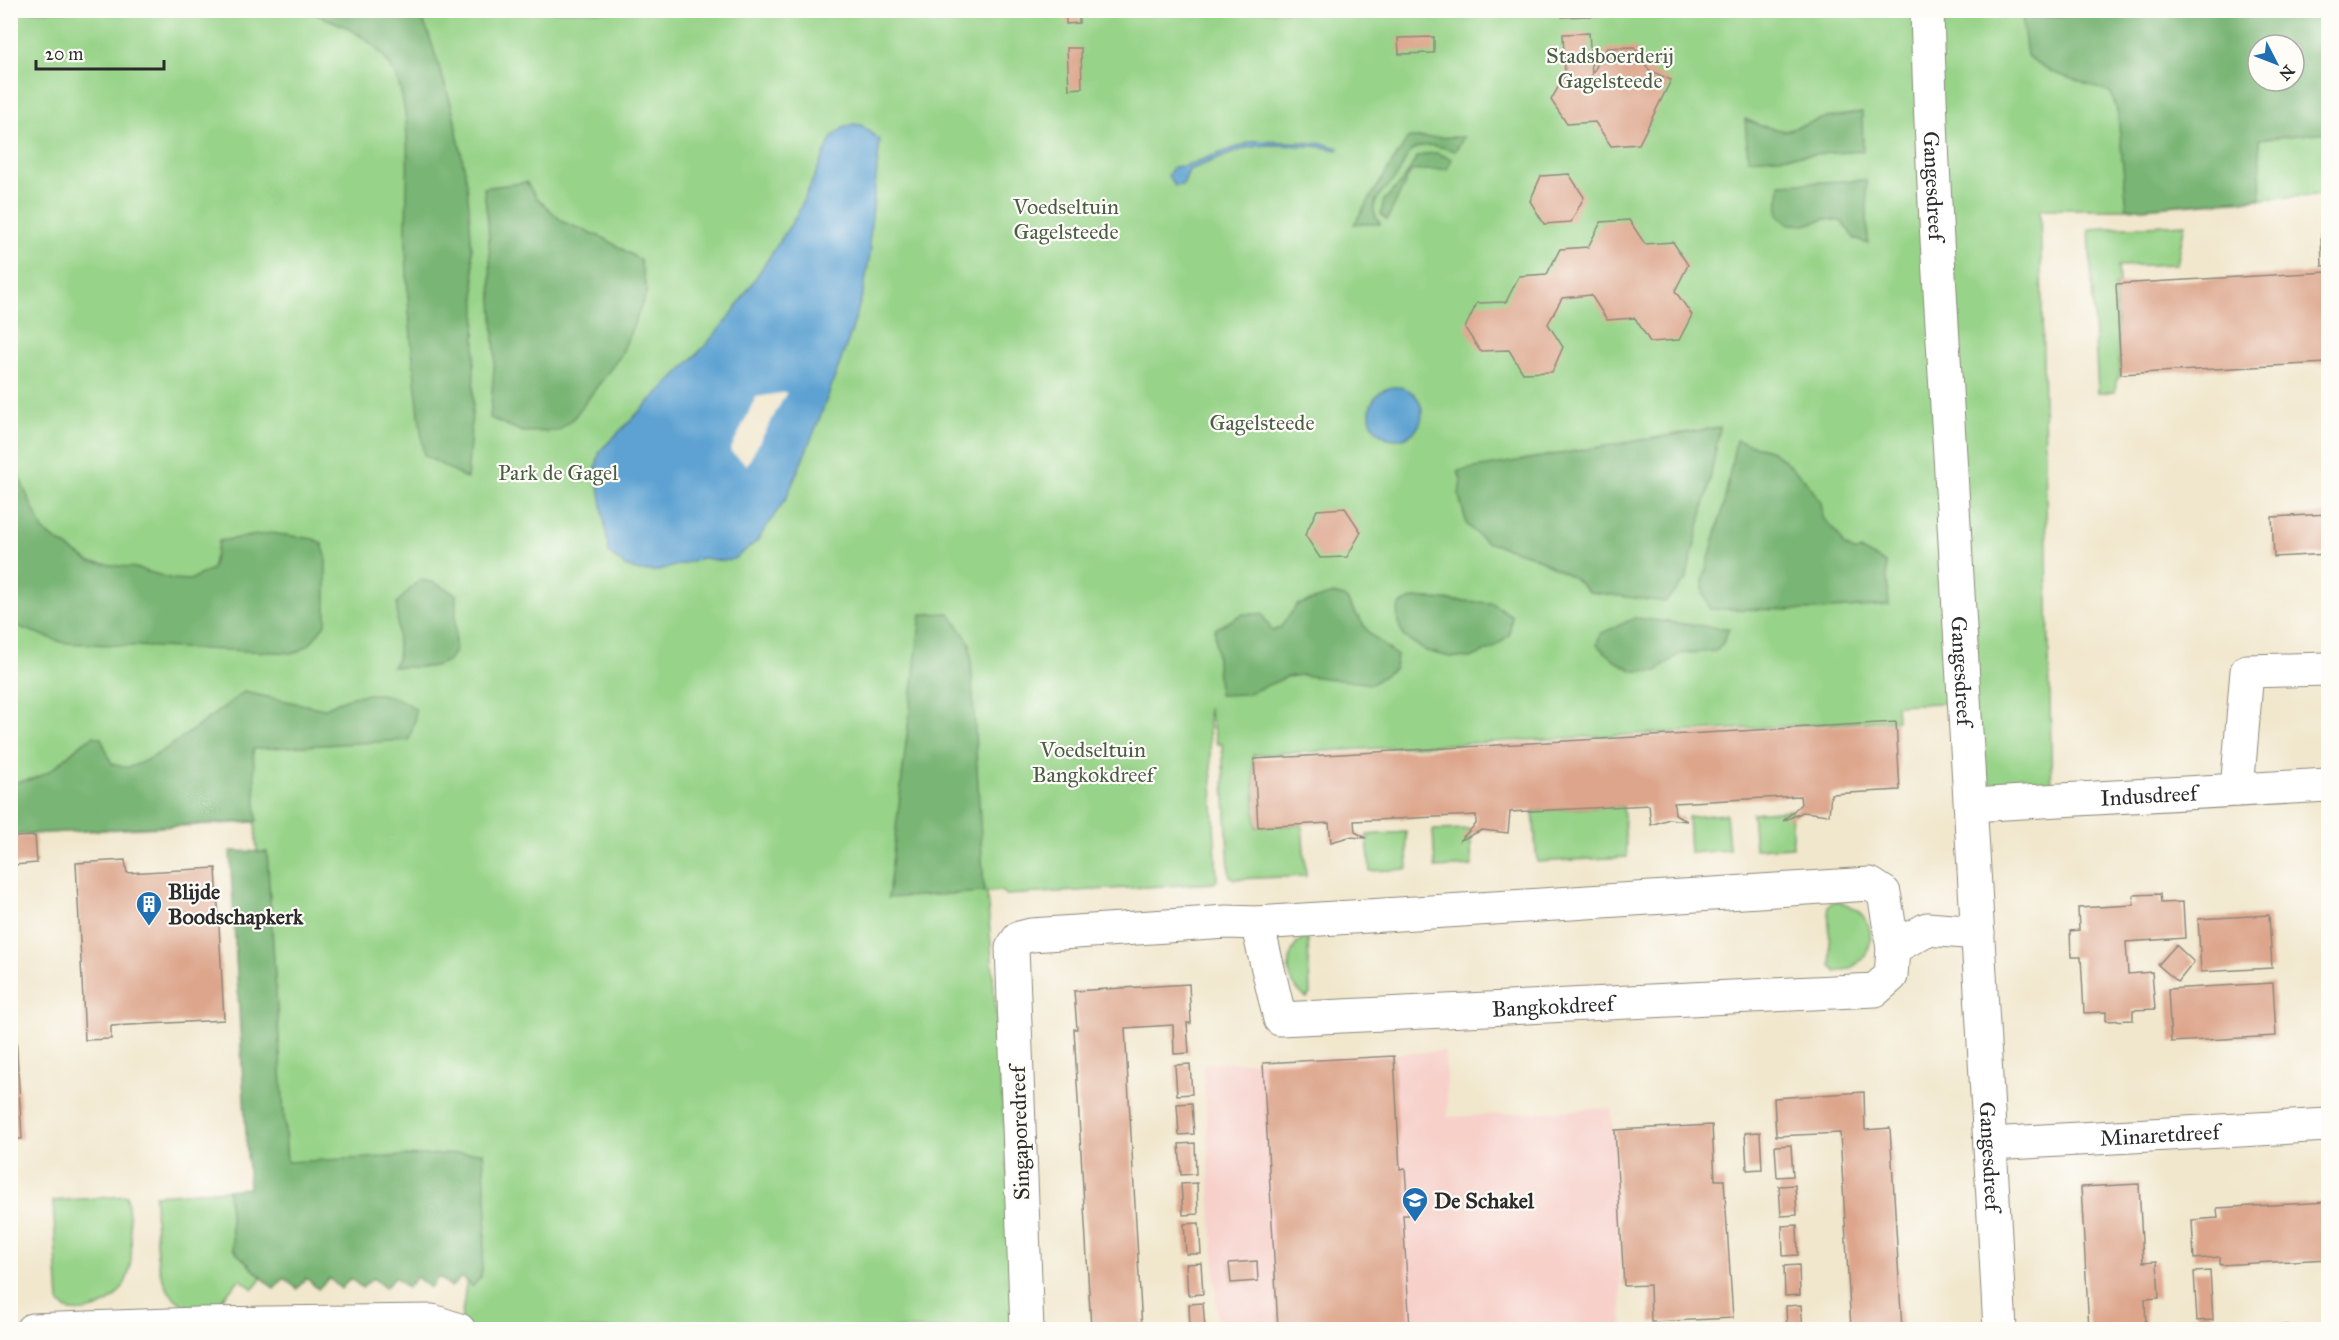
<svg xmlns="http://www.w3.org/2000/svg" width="2339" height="1340" font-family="'IM FELL Great Primer',serif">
<rect width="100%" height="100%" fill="#fdfcf7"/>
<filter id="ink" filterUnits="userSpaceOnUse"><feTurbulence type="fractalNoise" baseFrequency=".0167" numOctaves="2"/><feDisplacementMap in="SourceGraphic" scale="12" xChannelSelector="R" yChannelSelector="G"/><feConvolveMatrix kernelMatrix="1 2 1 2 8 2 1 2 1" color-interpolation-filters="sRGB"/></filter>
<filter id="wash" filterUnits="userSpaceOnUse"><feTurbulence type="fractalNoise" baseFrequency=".008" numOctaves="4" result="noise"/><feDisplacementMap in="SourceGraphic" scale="24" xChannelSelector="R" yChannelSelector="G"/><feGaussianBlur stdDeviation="1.35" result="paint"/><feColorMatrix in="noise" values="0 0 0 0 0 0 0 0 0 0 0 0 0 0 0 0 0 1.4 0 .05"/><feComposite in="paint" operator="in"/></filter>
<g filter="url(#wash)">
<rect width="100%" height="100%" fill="#f1e7cd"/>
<path fill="#f7d0ca" d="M1445 1051 1448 1117 1612 1108 1623 1329H1218L1203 1064Z"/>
<path fill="#97d388" stroke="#617f5a" stroke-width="1.5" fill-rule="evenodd" d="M11 11H2328V194L2127 209H2040L2052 800 1971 805 1962 702 1896 705 1897 720 1253 755 1256 827 1302 825 1306 876 1234 879 1230 876 1229 869 1222 744H1217L1208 707 1217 880 1214 883 1006 895 1001 891 987 892 1019 1329H460L483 1159 278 1170 255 822 11 835ZM2258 45H2294V81H2258Z
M2185 224 2177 264 2118 266 2119 284 2115 285 2120 376 2116 381 2115 392H2098L2089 229Z
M1623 806 1627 857 1537 862 1533 811Z
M1791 810 1793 847 1755 849 1752 813Z
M1726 814 1729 850 1690 853 1688 817Z
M1470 829 1472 866 1435 868 1433 830Z
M1406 832 1408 869 1370 871 1367 835Z
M1838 902C1883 910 1880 967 1836 972L1831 966 1828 906 1831 903Z
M1305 937 1308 940 1310 994 1307 998C1284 983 1282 952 1305 937Z
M228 1190 233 1249 262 1278 253 1289 240 1279 212 1310C206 1309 199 1309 193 1308 148 1297 157 1230 155 1195Z
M127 1196C130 1235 144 1288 99 1307 90 1311 76 1313 67 1310L59 1302 53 1201Z"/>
<path fill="#79b574" stroke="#527050" stroke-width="1.5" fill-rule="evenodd" d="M306 11H418L428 32 452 107 467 182 476 307 473 401 467 479 424 455C415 384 407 314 406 242 405 193 416 109 391 67 372 35 338 22 306 11Z
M2166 11H2328V132L2259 139 2261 198 2127 209 2118 114 2111 93 2052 72 2027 56 2022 18ZM2258 45H2294V81H2258Z
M1862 112 1863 151 1748 159 1745 119 1761 126 1786 131 1821 119Z
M1464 137 1455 151C1442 147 1427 142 1414 149 1406 154 1403 166 1399 173 1392 185 1377 192 1374 207 1373 213 1376 218 1380 224H1354L1408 138Z
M1436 153 1452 159 1447 169 1411 171 1387 220 1381 214 1384 200 1402 182 1417 157 1425 154Z
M1866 180 1868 244 1855 239 1841 221 1825 219 1805 225 1789 224 1778 214 1780 184Z
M526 182 536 197 563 222 604 238 640 260 647 292 621 355 573 419 558 431 523 432 490 418 495 356 488 224 484 188Z
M1720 427 1708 490 1686 580 1665 602 1589 592 1574 578 1533 556 1486 542 1467 525 1459 496 1461 479 1457 471Z
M1736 440 1772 451 1784 460 1805 480 1821 502 1823 518 1838 534 1843 545 1854 551 1861 550 1886 563 1889 605 1818 610 1710 609 1703 593V580L1724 504Z
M11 441 16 471 44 532 90 562 136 568 172 579 190 580 212 569 219 541 271 533 314 539 322 544 326 556V623L309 645 296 653 64 643 11 624Z
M419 580 433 582 456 594 455 651C445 673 414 666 393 667L398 656 397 603Z
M1333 594 1345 597 1369 633 1397 656 1395 668 1372 684 1301 675 1287 677 1247 694 1219 695 1215 629 1243 614H1262L1272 631 1280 628 1297 605Z
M1414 598 1492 603 1512 616 1509 635 1493 648 1471 658 1450 657 1426 651 1403 636 1397 619 1399 605Z
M949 613 970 643 984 892 888 898 921 614Z
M1635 618 1719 628H1729L1723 643 1716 651 1679 654 1657 671H1634L1617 662 1597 645 1600 634Z
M244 692 324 709C354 692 386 686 415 709V719L409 740 253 749 257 821 11 835V779L16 782C58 778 61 754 94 736L101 738 112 764C117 765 122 767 126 767 150 767 222 707 244 692Z
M230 851 267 852 287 1162 483 1152 487 1214 481 1277 472 1287 462 1277 451 1287 439 1277 429 1288 417 1277 407 1288 395 1277 385 1288 373 1278 362 1288 350 1278 341 1289 329 1278 318 1289 306 1278 297 1289 284 1278 274 1289 233 1249 228 1190 249 1188Z"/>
<path fill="#5da2d2" stroke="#44667e" stroke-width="1.5" d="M853 124 861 125 880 140 869 245 871 248 864 289 851 333 819 420 787 497 756 542 734 559 722 561 703 558 657 571H639L625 566 609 553 596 466 600 451 704 347 731 315 797 215 832 137 843 128Z
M1254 141 1320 143 1339 148 1338 150 1315 146 1266 145 1246 148 1189 170 1183 185 1175 186 1168 176 1173 167 1184 166Z
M1370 413a26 26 0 1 1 52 0a26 26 0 1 1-52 0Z"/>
<path fill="#f1e7cd" d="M787 392 747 465 730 451 756 397Z"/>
<g id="blocks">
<path fill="#dda68c" d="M1066 10H1079V23L1066 24Z
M1562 10H1615L1616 15 1562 17Z
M1589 33 1592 74 1607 48 1634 47 1649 70 1671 80 1639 144 1611 146 1595 122 1567 124 1551 100 1565 75 1563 34Z
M1434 37V53L1399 54 1398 38Z
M1067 48H1081L1082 88 1069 89Z
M1569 174 1584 197 1571 222 1544 224 1530 201 1541 176Z
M1629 220 1645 244 1673 242 1688 265 1675 291 1692 315 1679 340 1650 342 1635 318 1607 320 1591 295 1562 298 1548 324 1563 347 1552 372 1523 373 1509 350 1480 351 1465 328 1477 303 1506 302 1519 276 1547 274 1560 249 1588 247 1601 222Z
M2321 234H2328V266H2322Z
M2328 272V363L2121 374 2116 284Z
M1345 508 1361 532 1347 557 1320 558 1305 535 1317 510Z
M2328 514V554L2274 557 2272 517Z
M1896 722 1900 790 1831 794 1829 815 1803 812 1783 821 1801 804 1800 796 1674 803 1675 814 1687 821 1669 819 1651 825 1649 805 1510 812 1508 833 1482 830 1459 841 1476 824V815L1354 821 1355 832 1366 838 1349 837 1331 842 1329 823 1258 827 1254 759Z
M35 836 37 863 14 865 12 837Z
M125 860 127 873 216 868 224 1020 111 1026V1039L85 1040 76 863Z
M2160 894 2161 903 2183 902 2185 938 2126 942 2128 974 2152 972 2155 1009 2133 1010V1020L2106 1021V1012L2084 1013 2081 957H2071L2070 931 2079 930 2078 908 2134 905 2133 895Z
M2269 915 2272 968 2201 972 2198 919Z
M2176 945 2194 962 2178 982 2158 965Z
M10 967H12L22 1139H10Z
M2273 983 2276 1036 2171 1042 2168 989Z
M1189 984 1191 1023H1187L1189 1053 1174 1054 1173 1025 1125 1028 1142 1329H1091L1074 1029H1077L1074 991Z
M1394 1056 1400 1169 1405 1168 1408 1215H1403L1410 1329H1278L1263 1063Z
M1190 1064 1192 1094 1177 1095 1175 1065Z
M1864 1092 1865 1130 1890 1128 1902 1329H1851L1840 1133 1776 1136 1774 1098Z
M1192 1103 1194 1134 1179 1135 1177 1104Z
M1712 1125 1715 1180H1724L1733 1318 1651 1322 1650 1285 1624 1286 1615 1130Z
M1760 1132 1762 1169 1747 1170 1745 1133Z
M1195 1143 1196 1174 1181 1175 1179 1144Z
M1791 1145 1793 1176 1777 1177 1775 1146Z
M1197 1183 1198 1214 1183 1215 1181 1184Z
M2139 1184 2143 1262 2157 1261 2159 1298 2145 1299 2146 1329H2089L2081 1187Z
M1795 1185 1797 1215 1781 1216 1779 1186Z
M2328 1202V1259L2220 1265V1257L2194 1259 2192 1220 2218 1218 2217 1208Z
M1199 1223 1201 1254H1186L1184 1224Z
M1797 1225 1798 1255 1783 1256 1782 1226Z
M1257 1261 1258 1281 1231 1283 1229 1263Z
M1201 1263 1203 1294 1188 1295 1186 1264Z
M1799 1265 1800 1295 1785 1296 1784 1266Z
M2210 1271 2213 1320 2197 1321 2194 1272Z
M1203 1303 1205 1329H1190L1189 1304Z
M1801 1305 1803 1329H1787L1786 1306Z
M2287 1325V1329H2236V1328Z"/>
</g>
</g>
<g filter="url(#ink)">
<use href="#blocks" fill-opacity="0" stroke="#8e897c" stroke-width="1.5"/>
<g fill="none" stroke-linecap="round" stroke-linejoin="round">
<g stroke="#8e897c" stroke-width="35">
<g id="minor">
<path id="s1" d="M1927 10C1931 159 1941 307 1950 455 1966 746 1985 1038 2000 1330"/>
<path d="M2237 790 2247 671 2328 669"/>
<path id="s2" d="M1971 805 2328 785"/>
<path id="s3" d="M1257 923 1280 1019 1875 990 1891 976 1893 948"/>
<path id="s4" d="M1990 1144 2328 1125"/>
<path d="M32 1330 198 1324 432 1321 459 1330"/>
<path d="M1027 1330 1012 948 1019 938 1031 935 1227 922 1257 923 1870 884 1884 893 1893 948 1927 929 1978 933"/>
</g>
</g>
<use href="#minor" stroke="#fff" stroke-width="33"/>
</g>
</g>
<defs>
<g id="building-pin" transform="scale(1.35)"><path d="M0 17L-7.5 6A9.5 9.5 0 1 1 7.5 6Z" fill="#1f6fb2" stroke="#fdfcf7"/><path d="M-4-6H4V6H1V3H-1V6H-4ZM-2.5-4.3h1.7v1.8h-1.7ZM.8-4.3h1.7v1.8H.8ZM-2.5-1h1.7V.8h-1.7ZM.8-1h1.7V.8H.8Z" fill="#fff"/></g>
<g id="school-pin" transform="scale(1.35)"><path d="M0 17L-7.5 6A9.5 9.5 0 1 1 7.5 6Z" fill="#1f6fb2" stroke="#fdfcf7"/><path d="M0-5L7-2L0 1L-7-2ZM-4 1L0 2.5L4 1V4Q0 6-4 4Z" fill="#fff"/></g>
</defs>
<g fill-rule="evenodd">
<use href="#building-pin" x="149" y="904"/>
<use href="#school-pin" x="1415" y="1200"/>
</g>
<g text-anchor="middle" stroke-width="4.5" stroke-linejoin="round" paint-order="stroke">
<g font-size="22" fill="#4b5d47" stroke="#fdfcf7">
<text x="1610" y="63">Stadsboerderij<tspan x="1610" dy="25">Gagelsteede</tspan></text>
<text x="1066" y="214">Voedseltuin<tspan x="1066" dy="25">Gagelsteede</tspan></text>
<text x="1262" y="430">Gagelsteede</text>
<text x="558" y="480">Park de Gagel</text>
<text x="1093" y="757">Voedseltuin<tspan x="1093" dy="25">Bangkokdreef</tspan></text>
</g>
<g font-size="22" fill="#2b2b2b" stroke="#fdfcf7">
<text dy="8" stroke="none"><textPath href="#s1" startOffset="176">Gangesdreef</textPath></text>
<text dy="8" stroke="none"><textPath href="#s1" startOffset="662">Gangesdreef</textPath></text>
<text dy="8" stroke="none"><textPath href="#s2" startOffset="178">Indusdreef</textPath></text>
<text dy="8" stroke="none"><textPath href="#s3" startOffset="372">Bangkokdreef</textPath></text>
<text transform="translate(1019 1133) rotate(-92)" y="8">Singaporedreef</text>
<text dy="8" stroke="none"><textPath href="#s4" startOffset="170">Minaretdreef</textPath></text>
<text dy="8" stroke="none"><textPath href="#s1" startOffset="1148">Gangesdreef</textPath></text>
</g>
<g font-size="22" font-weight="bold" fill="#2b2b2b" stroke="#fdfcf7" text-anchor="start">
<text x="168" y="899">Blijde<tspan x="168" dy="25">Boodschapkerk</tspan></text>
<text x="1434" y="1208">De Schakel</text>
</g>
</g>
<rect width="2339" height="1340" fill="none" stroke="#fdfcf7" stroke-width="36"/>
<g transform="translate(2276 63) rotate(132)"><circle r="28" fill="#fdfcf7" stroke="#a9a8a5" stroke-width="1.5"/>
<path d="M0-4.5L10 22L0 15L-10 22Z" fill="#1f6fb2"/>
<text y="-9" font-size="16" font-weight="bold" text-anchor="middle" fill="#2b2b2b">N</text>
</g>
<path d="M36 60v9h128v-9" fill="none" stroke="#2b2b2b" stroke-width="3"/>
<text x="45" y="60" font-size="18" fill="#2b2b2b" stroke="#fdfcf7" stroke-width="4.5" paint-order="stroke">20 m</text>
</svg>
